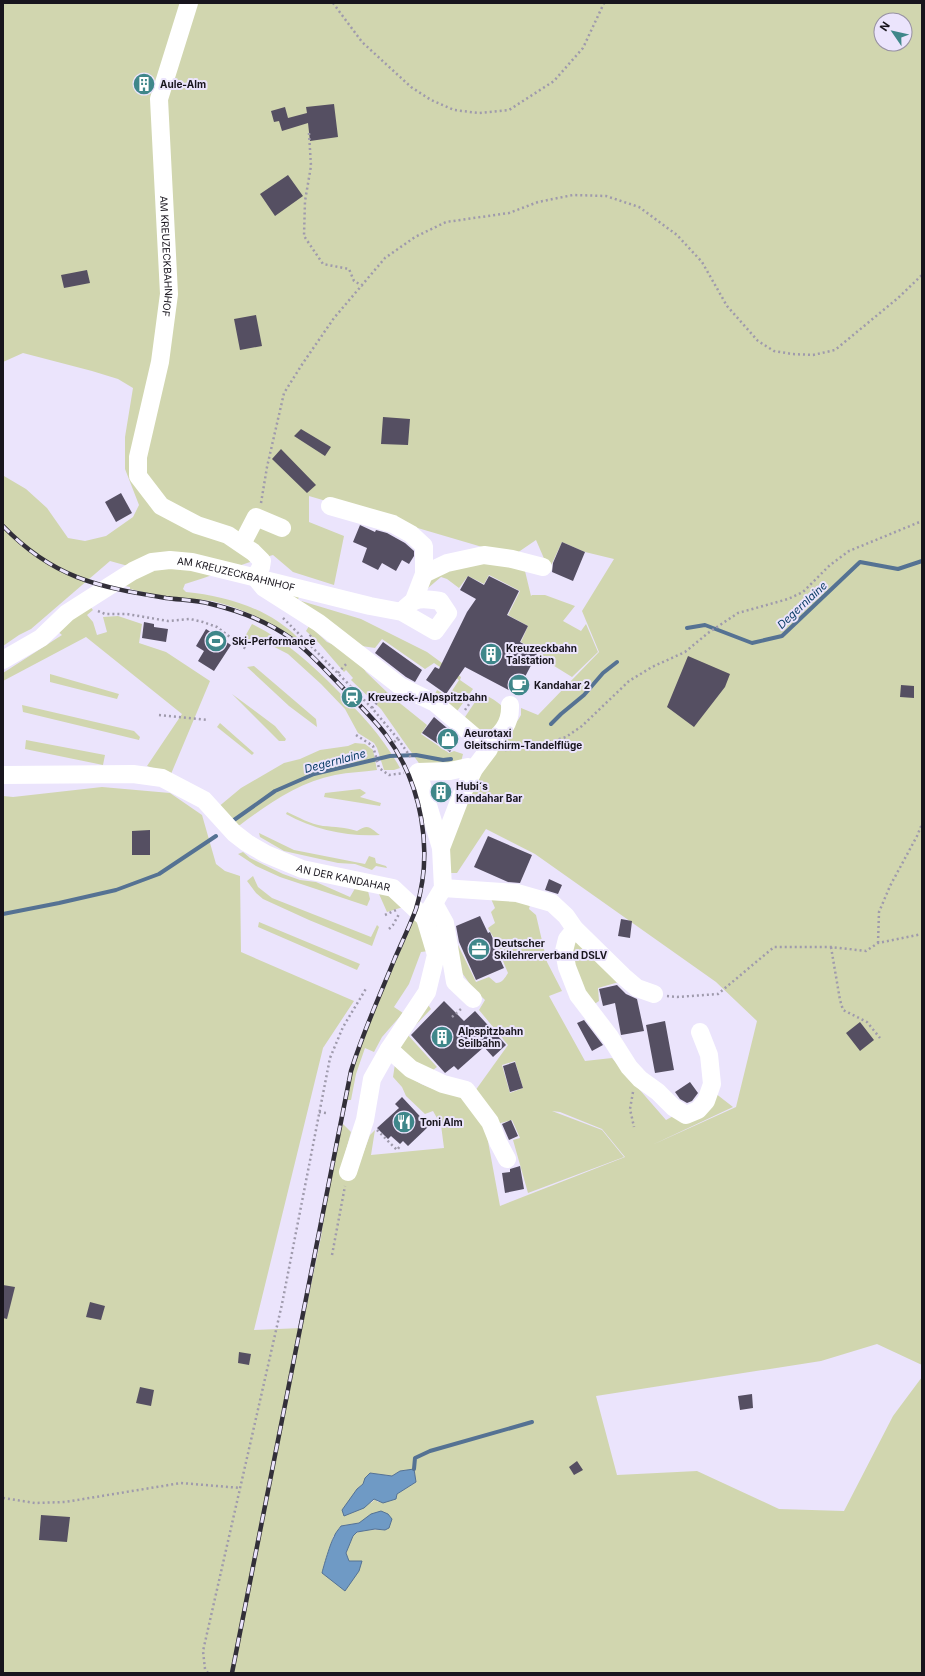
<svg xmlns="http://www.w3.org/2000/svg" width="925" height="1676" font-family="Inter,sans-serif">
<rect width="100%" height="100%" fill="#ebe4fc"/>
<path fill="#d1d6af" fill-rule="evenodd" d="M3 3H922V1365L877 1344 821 1361 596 1396 617 1475 697 1471 779 1509 844 1511 893 1416 922 1377V1673H3V796L13 797 102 787 170 793 202 815 216 864 225 871 240 876 241 952 354 1001 323 1048 254 1330 302 1328 321 1237 331 1170 343 1124 351 1132 341 1169 358 1167 370 1135 375 1130 371 1155 444 1148 441 1125 433 1111 425 1114 406 1096 402 1087 393 1077 395 1064C420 1087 428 1089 462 1094L485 1125 500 1206 625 1157 602 1129 560 1112 552 1111 602 1130 624 1157 528 1193 513 1140 520 1138 512 1120 497 1124 475 1091 508 1045 479 1010 485 1000 472 987 458 967V945L476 982 489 977 496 983C502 983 505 978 508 973L497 947 498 945 488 928 495 923 491 912 495 908 489 894 531 901 529 909 536 915 547 962 562 991 549 996 585 1061 612 1058 666 1120 715 1093 733 1107 652 1145 736 1107 757 1021 716 982 535 854 486 829 457 873H451L446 858 468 792 501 740 518 720 521 715V708L538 715 599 652 582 611 614 559 585 552 562 542 549 570 536 540 517 553 489 549 309 496V522L344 536 334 585 293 572 273 555C243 563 215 575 185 584L183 589 186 592C227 596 270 609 299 639L297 641C271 623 243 608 212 601 198 599 183 599 169 597 156 595 143 592 130 589V587L120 585 146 571 110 561 31 629 19 635 3 646V470L4 476 26 489 47 508 68 538 85 541 106 536 133 517 139 505 125 469V437L133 388 118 379 92 371 23 353 3 362ZM881 20H905V44H881ZM515 1061 523 1088 510 1093 502 1065ZM414 1469 416 1482 397 1494 396 1499 378 1502 375 1499 371 1503 357 1489 363 1484 370 1473 392 1476 400 1471ZM359 1523 385 1530C377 1529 359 1529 354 1535 350 1540 348 1548 346 1553L349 1561H353L323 1567 328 1556 333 1537 341 1526Z
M484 559 525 571 531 596 532 595H545L575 606 563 621 581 631 586 624 598 652 572 677 538 656 540 652 521 642 528 626 508 615 520 591 489 575 484 584 468 576 459 588 447 579 441 577 428 588V583L431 577Z
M288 596H299L298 600 361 619 427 652 461 677 460 680 473 689 455 714 435 694 437 690 448 697 459 680 434 663 425 669 382 639 375 648 355 645Z
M88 604 93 610 87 615 93 622 97 635 107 632 103 617 118 616 142 624 139 643 166 652 210 681 171 774 147 766 182 714 86 637 3 681V673L62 635 56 630Z
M312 621 313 629 327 642 339 647 360 663 366 672 391 696 427 725 421 734 449 753 454 751 463 754 461 762 423 769 381 709 351 680 353 678 346 670 344 672 319 643 306 631Z
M252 624C285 640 310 663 336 689 361 714 383 737 400 768L394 770H384L377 748 374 743 358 733 345 709 321 684 288 654 257 638 243 640Z
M254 666 316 719 317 727 289 706 247 667Z
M50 674 119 694 117 699 50 682Z
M481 693C493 699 503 703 507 716L489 738 463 720Z
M232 694 275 726 286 739 285 741H279Z
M22 705 134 731 140 737 139 740 23 712Z
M220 723 254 753 252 755 217 727Z
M26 740 105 755 103 765 25 749Z
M355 743 365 744 373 750 377 770C363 772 349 772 335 775 299 782 268 804 240 825H234L217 808 241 788 284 763 300 759 320 750 348 746Z
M360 789 366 793 360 797 381 803 380 806 324 797 325 793Z
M287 812C298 817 310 824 323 826 335 827 345 827 357 831 369 823 370 828 380 835 349 837 314 830 286 814Z
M259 833 294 850 365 864 369 856 375 858 376 863 386 866 387 868 376 866 372 870 355 864 338 863 284 851 260 837Z
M243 852 250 858 283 874 300 880 316 882 350 897 357 885 368 891 370 899 367 906 280 877 256 866 238 854Z
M253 876 258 887 272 898 371 937 377 925 379 927 372 946 309 920 263 899 256 893 247 881Z
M382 891 403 907 387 912 379 894Z
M414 919 416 920 429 951 421 952 409 984 394 1007 403 1013 382 1037 374 1052 365 1048 356 1074 351 1100H346C358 1036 389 978 414 919Z
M259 922 360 964 357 970 258 927Z
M576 935 619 982 598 988 599 1001 593 1005 569 968Z
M426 1002 431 1009 407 1034 437 1067 429 1073 399 1052 400 1033Z"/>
<path fill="#6f9ac5" stroke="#557293" d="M414 1469 416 1482 397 1494 396 1499 383 1503 374 1499 364 1508 344 1516 342 1510 357 1489 363 1484 365 1478 370 1473 392 1476 400 1471Z
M381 1511 388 1514 392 1519 389 1528 385 1530 375 1529 357 1532 353 1536 346 1553 349 1561H362L359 1571 345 1591 322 1573C323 1568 331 1541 334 1537 335 1533 339 1529 341 1526L359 1523 371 1514Z"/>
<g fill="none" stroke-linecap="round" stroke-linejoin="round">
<path stroke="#557293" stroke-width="4" d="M687 628 705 625 752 643 782 636 860 562 898 569 922 561
M551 724 561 714 584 695 603 673 617 662
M234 820 275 791 314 774 390 756 416 755 443 760 451 759
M3 914 59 903 116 890 159 874 216 836
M414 1469 415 1458 430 1451 532 1422"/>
</g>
<path fill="#554f62" d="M334 104 338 137 310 141 308 123 282 131 279 121 274 122 271 111 285 107 288 118 307 113 306 107Z
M288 175 303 196 275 216 260 194Z
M87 270 90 283 64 288 61 275Z
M256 315 262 346 240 350 234 319Z
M383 417 410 419 408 445 381 444Z
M301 429 331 447 325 456 294 436Z
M281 449 316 485 307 493 272 459Z
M121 493 132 513 116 522 105 502Z
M360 525 375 532 376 530 387 533 405 543 414 551V556L409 564 402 560 396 571 382 563 378 570 362 562 367 548 353 542Z
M562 542 585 552 573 581 552 572 553 563Z
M468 576 484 585 489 576 519 591 507 615 528 626 520 642 538 652 516 694 465 667 446 694 426 680 435 667 439 669 467 612 476 599 460 590Z
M144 622 154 624V627L168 629 166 642 142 638Z
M206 629 231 645 214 671 198 661 204 651 196 646Z
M383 642 422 670 415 682 406 677 375 653Z
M688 656 730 674 725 687 694 727 667 707Z
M901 685 914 686V698L900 697Z
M434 717 459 738 450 752 422 733Z
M435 783 451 788 447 801 437 798 434 787Z
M150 830V855H132V831Z
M488 836 532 855 520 883 508 882 474 867Z
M549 879 562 885 558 894 545 890Z
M480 916 488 933 490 932 496 946H494L504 968 476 980 459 942 456 926Z
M621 919 632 921 630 938 618 936Z
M617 985 626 994 637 999 644 1031 621 1035 615 1003 603 1006 599 989Z
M444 1001 464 1021 475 1011 506 1045 493 1057 484 1047 458 1070 454 1066 445 1073 411 1035Z
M584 1020 603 1045 592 1051 577 1023Z
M665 1021 674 1070 655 1073 646 1025Z
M860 1022 874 1040 860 1051 846 1033Z
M515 1062 523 1088 510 1092 503 1066Z
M690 1082 698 1093 692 1101 687 1103 680 1099 675 1092Z
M402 1097 429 1126 408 1146 403 1141 400 1144 391 1136 388 1139 377 1128 399 1108 395 1104Z
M511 1120 518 1136 509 1140 502 1124Z
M520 1166 524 1189 505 1193 502 1173 510 1172V1169Z
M3 1285 15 1287 7 1319 3 1318Z
M90 1302 105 1306 101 1320 86 1317Z
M239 1352 251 1354 249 1365 238 1363Z
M140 1387 154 1390 151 1406 136 1403Z
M752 1394 753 1408 740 1410 738 1396Z
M577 1461 583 1470 574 1475 569 1467Z
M41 1515 70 1517 67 1542 39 1540Z"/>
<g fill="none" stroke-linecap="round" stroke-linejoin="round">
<path stroke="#9f9aac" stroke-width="2.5" stroke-dasharray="2 3" stroke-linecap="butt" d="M333 3 362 42 411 87 431 100 454 110 479 113 509 110 554 81 583 48 604 3
M309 133 311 166 305 201 304 236 323 264 349 269 354 281 363 286
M261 503 267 467 284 393 303 363 334 318 385 258 415 237 446 222 509 213 538 202 573 195 606 196 639 207 677 235 702 262 727 306 758 341 774 351 792 354 813 355 835 350 898 298 922 275
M98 611 105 614H127L168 621 190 619 203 622 217 627 247 650
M283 618 306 641 302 645
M311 635 306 641 372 708 398 739
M338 673 347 663
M372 708 386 693
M465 710 479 690
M159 715 208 720
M356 735 373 746 379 768 389 775 404 773
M394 742 398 739 412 759
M505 750 547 743 566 737 582 726 629 681 652 667 685 652 708 633 738 613 788 599 803 592 830 565 849 551 922 521
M385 915 396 910
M389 929 393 925 399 914
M878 943 879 912 890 886 917 836 922 824
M831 947 840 1000 843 1010 867 1022 880 1038
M667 996 677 997 718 994 774 947H831L866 951 878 943 922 934
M452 1017 462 1008
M633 1092 630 1109 634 1127
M319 1112 326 1113
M377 1130 397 1150 400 1146
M332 1255 345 1186
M3 1498 35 1503 65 1502 181 1483 241 1488
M208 1673 205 1669 203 1651 282 1304 330 1058 343 1027 367 987"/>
<g stroke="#fff" stroke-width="18">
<path id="s1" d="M189 3 159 99 169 294 160 362 138 457V476L161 506 197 525 228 535 253 552 262 561 261 567 255 577 264 588 319 623 400 686 435 703 489 749 474 769 461 796 441 848 443 888 425 918"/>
<path d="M330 506 393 524 411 534 424 546V574L414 600"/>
<path d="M242 544 256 517 282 528"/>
<path d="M424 574 447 563 484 555 512 559 543 567"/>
<path id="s2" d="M3 660 41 638 67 613 133 571 152 562 170 560 192 562 370 606 402 612 435 631 448 613 440 601C422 598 413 597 402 612"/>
<path d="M486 746C501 735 511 724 510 705"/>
<path id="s3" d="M3 775 133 774 162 778 204 800 234 833 247 843 266 854 302 869 393 888 425 918 436 955 427 992 389 1049 372 1079 365 1120 348 1172"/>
<path d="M441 848 418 772 450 771 468 767 474 769"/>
<path d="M443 888 517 893 552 903 566 916 575 929 623 976 637 988 654 994"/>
<path d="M434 903 445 923 455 982 473 999"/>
<path d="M575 929 567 939 564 951 567 967 578 995 610 1037 629 1067 640 1079 658 1092 673 1107 686 1115 698 1110 706 1101 712 1084 709 1055 700 1032"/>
<path d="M389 1049 411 1069 443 1084 466 1090 490 1122 498 1142 507 1159"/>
</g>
<g stroke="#322f39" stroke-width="4.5">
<path id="rail" d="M3 526C53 578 98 587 166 598 181 600 196 600 211 604 240 611 267 621 292 639 311 653 328 673 345 690 359 705 374 719 386 735 422 784 434 851 416 909 410 925 402 942 395 958 380 995 363 1032 351 1071L232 1673"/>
</g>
<use href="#rail" stroke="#ebe4fc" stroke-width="3" stroke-dasharray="9" stroke-linecap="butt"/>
</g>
<defs>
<g id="building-disc" transform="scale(1.15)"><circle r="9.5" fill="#3f878a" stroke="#ebe4fc"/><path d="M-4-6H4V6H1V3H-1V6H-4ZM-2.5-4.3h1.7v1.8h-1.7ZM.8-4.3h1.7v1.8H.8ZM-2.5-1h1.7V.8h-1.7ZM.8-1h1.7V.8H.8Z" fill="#fff"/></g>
<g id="stadium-disc" transform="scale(1.15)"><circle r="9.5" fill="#3f878a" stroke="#ebe4fc"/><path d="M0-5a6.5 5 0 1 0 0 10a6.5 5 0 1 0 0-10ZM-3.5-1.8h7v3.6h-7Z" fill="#fff"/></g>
<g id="cafe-disc" transform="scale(1.15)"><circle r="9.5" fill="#3f878a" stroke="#ebe4fc"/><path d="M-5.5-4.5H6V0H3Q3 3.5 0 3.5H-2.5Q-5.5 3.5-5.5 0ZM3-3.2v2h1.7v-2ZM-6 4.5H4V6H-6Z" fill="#fff"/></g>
<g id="station-disc" transform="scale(1.15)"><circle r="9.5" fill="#3f878a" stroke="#ebe4fc"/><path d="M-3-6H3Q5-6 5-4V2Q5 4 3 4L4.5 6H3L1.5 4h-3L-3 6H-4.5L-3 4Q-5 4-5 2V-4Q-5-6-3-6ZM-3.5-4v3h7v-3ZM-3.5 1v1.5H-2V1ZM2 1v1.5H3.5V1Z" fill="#fff"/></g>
<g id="shop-disc" transform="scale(1.15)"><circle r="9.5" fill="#3f878a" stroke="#ebe4fc"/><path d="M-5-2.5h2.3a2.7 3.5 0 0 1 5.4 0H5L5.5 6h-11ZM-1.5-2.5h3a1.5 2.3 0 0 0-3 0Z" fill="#fff"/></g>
<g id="office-disc" transform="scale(1.15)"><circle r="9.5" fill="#3f878a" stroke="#ebe4fc"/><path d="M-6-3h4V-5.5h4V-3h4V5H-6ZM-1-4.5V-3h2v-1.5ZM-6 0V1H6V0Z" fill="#fff"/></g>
<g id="restaurant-disc" transform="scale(1.15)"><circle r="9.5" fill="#3f878a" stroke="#ebe4fc"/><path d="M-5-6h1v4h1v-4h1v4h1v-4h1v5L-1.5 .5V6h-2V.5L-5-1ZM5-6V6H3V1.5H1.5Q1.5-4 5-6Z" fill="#fff"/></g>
</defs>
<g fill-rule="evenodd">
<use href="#building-disc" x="144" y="84"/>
<use href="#stadium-disc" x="216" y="641"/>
<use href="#building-disc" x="491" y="654"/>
<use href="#cafe-disc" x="519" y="685"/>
<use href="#station-disc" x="352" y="697"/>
<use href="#shop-disc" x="448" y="739"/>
<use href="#building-disc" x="441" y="792"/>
<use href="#office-disc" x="479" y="949"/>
<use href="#building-disc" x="442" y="1037"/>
<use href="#restaurant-disc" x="404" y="1122"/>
</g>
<g text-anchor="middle" stroke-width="4" stroke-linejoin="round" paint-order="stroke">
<g font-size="10" font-weight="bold" fill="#18151d" stroke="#ebe4fc" text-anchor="start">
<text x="160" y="88">Aule-Alm</text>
<text x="232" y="645">Ski-Performance</text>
<text x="506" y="652">Kreuzeckbahn<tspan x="506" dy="12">Talstation</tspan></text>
<text x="534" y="689">Kandahar 2</text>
<text x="368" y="701">Kreuzeck-/Alpspitzbahn</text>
<text x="464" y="737">Aeurotaxi<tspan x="464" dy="12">Gleitschirm-Tandelflüge</tspan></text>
<text x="456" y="790">Hubi´s<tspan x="456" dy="12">Kandahar Bar</tspan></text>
<text x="494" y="947">Deutscher<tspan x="494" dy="12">Skilehrerverband DSLV</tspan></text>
<text x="458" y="1035">Alpspitzbahn<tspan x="458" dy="12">Seilbahn</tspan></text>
<text x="420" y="1126">Toni Alm</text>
</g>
<g font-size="10" fill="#18151d" stroke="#ebe4fc">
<text dy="4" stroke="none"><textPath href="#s1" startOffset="258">AM KREUZECKBAHNHOF</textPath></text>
<text dy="4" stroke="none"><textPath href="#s2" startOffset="265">AM KREUZECKBAHNHOF</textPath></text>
<text dy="4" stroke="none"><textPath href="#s3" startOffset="371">AN DER KANDAHAR</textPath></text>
</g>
<g font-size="11" font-style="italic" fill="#0c3e67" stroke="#ebe4fc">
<text transform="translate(802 605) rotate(-43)" y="4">Degernlaine</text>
<text transform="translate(335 761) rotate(-15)" y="4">Degernlaine</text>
</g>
</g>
<rect width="925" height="1676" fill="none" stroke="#18151d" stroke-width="8"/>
<g transform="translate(893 32) rotate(304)"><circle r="19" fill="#ebe4fc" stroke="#9791a3"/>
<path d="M0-3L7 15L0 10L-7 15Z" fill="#3f878a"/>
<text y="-6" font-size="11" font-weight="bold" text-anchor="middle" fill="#18151d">N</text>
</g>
</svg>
